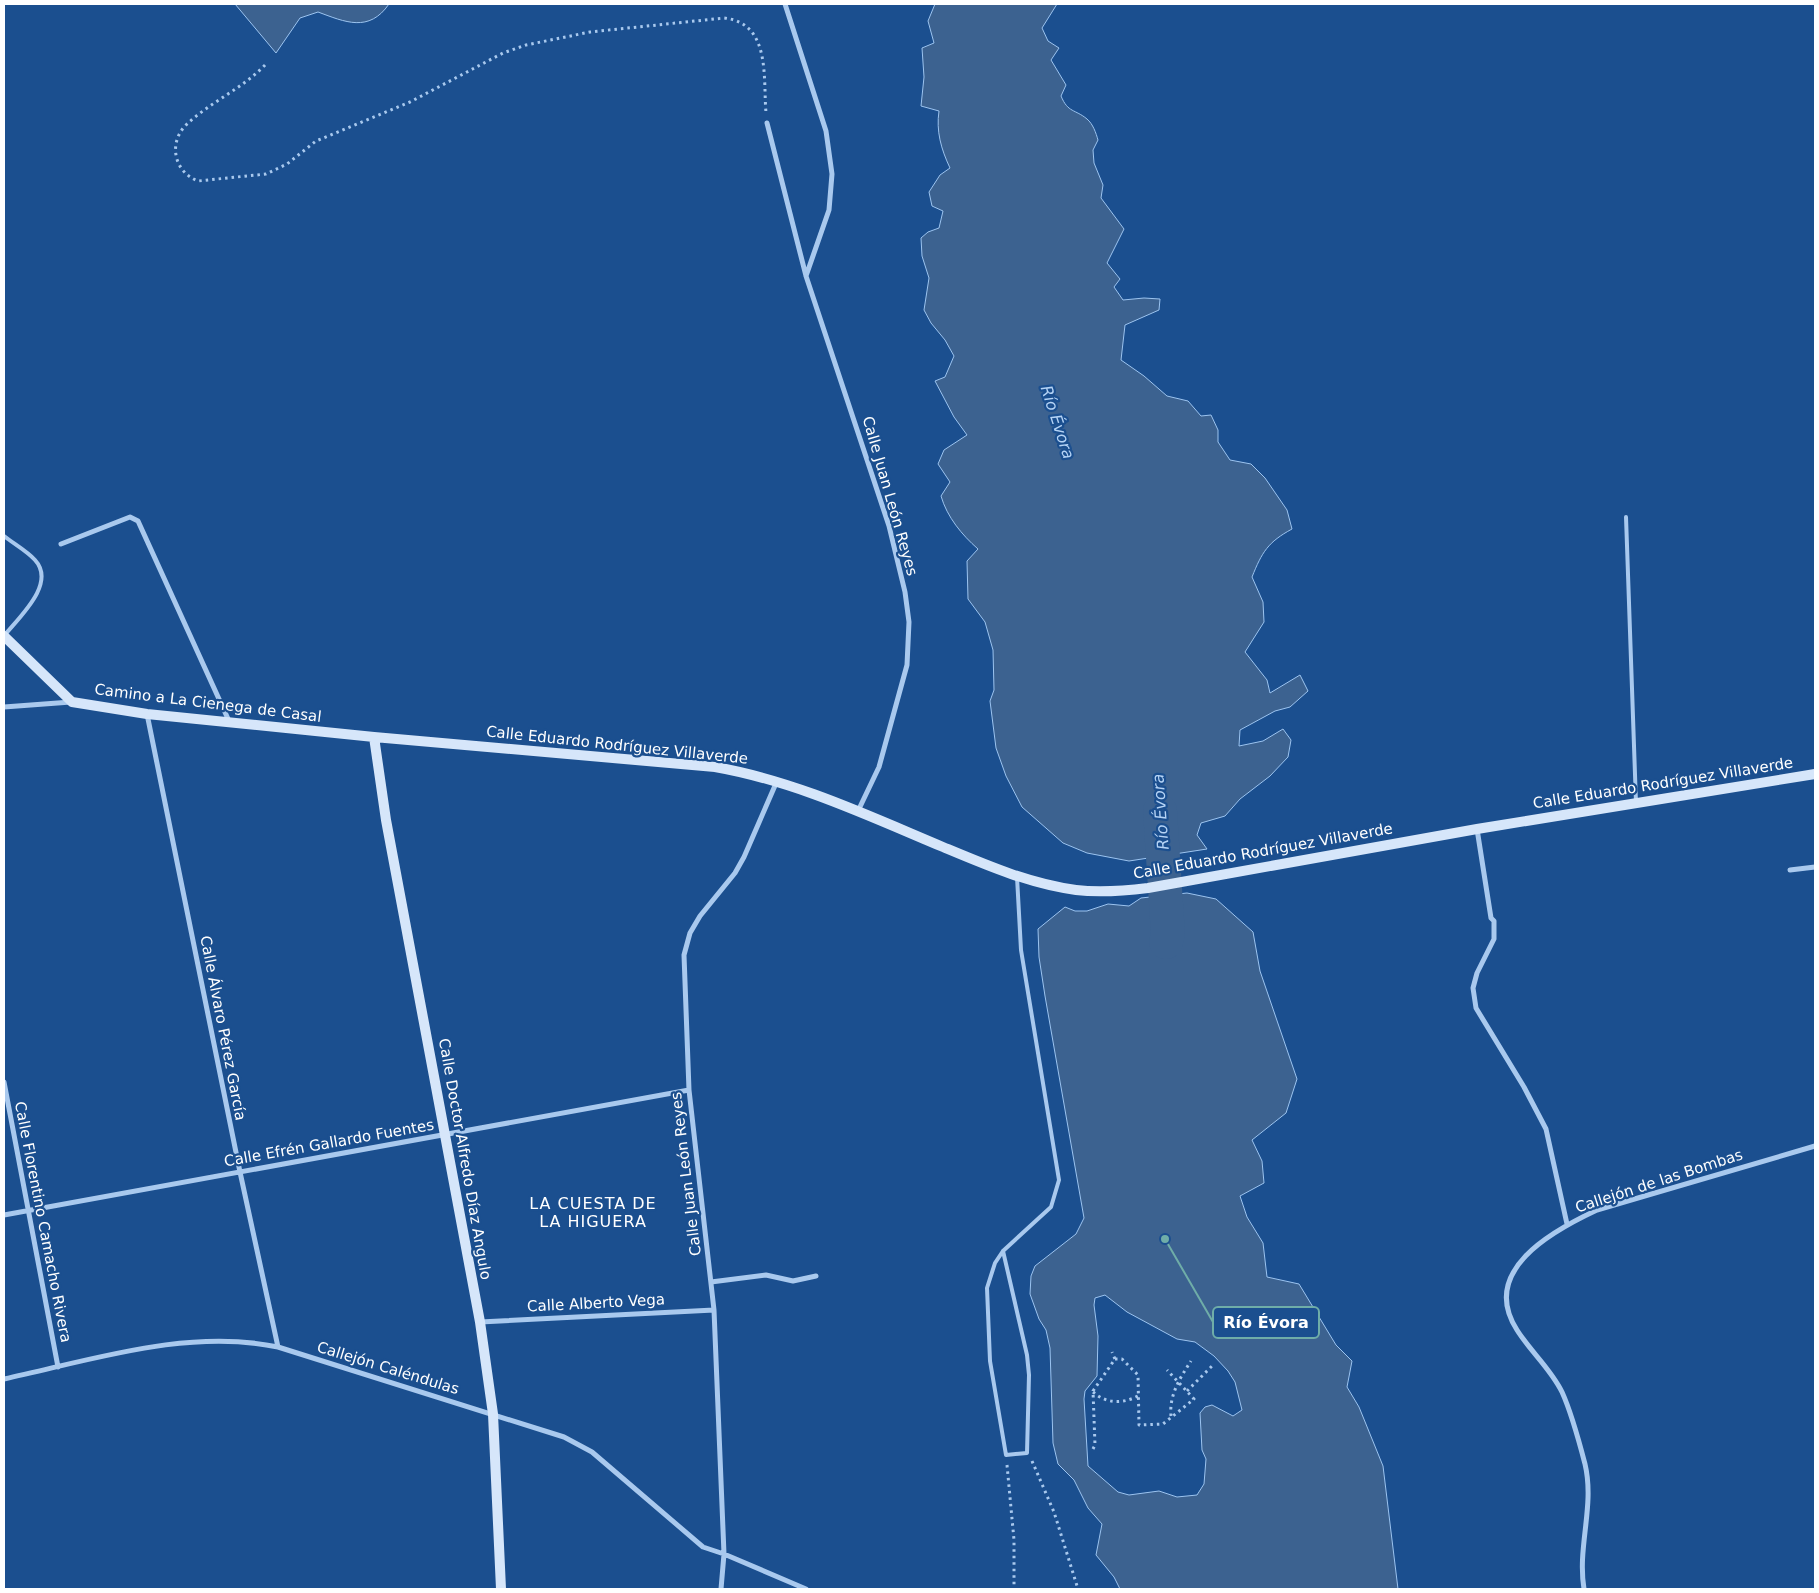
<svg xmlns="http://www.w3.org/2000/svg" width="1819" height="1593" font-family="'DejaVu Sans',sans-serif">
<rect width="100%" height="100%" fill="#1b4f8f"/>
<path fill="#3c6290" stroke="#9cc4f0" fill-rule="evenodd" d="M235 4H389C369 33 345 22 318 12L300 18 276 53Z
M935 4H1057L1042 28 1048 41 1059 48 1051 60 1066 85 1061 96C1068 113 1075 109 1087 119 1093 124 1096 133 1098 140L1093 150 1094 163 1103 185 1101 198 1124 229 1107 263 1120 279 1114 287 1123 300 1144 298 1160 299 1159 310 1125 325 1121 360 1144 376 1167 396 1188 401 1201 416 1211 415 1218 430V442L1230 460 1251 464 1265 478 1287 510 1292 529C1268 542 1262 552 1252 577L1263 602 1264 622 1245 652 1267 680 1270 693 1300 675 1308 691 1290 707 1275 711 1240 730 1239 746 1263 741 1283 729 1291 740 1288 757 1270 776 1240 799 1225 816 1201 823 1197 835 1207 849 1129 861 1087 853 1063 843 1022 807 1006 776 996 748 990 701 994 690 993 650 985 622 968 599 967 561 978 549C962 535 947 517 941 496L950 482 938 464 944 450 967 435 954 417 935 381 945 377 954 356 945 340 931 323 924 310 929 278 922 256 921 238 928 232 939 228 943 211 932 206 929 192 940 175 950 168C941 149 936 131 939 111L921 106 924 77 922 48 934 43 928 21Z
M1187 893 1216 899 1253 932 1260 971 1297 1079 1286 1113 1252 1140 1262 1161 1264 1183 1240 1196 1247 1217 1263 1243 1267 1277 1299 1284 1336 1345 1352 1361 1347 1387 1359 1407 1383 1466 1398 1589H1120L1114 1577 1096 1555 1102 1524 1088 1508 1074 1480 1058 1464 1053 1443 1050 1348 1046 1330 1039 1319 1030 1294 1031 1276 1035 1266 1076 1234 1084 1218 1045 996 1039 957 1038 929 1065 907 1075 911H1087L1108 904 1129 906 1141 898ZM1105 1295 1127 1312 1177 1339 1195 1342 1214 1356 1228 1371 1235 1382 1242 1410 1233 1416 1212 1405 1205 1407 1200 1413 1202 1450 1206 1459 1204 1484 1197 1495 1177 1497 1159 1491 1129 1495 1118 1492 1088 1466 1084 1399 1085 1391 1097 1376 1098 1336 1094 1305 1095 1298Z"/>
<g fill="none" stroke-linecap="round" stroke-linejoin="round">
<path stroke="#3c6290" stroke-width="34" d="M1160 811 1168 934 1166 942"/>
<path stroke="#a9c9ee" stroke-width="3" stroke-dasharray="2.5 4" stroke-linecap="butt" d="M265 65C242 89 210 102 186 125 168 143 174 172 198 181L266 174 287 164 316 141 410 102 503 53 526 45 590 32 724 18C771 23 763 77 766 113
M1115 1359H1122L1138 1375 1139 1425 1163 1424 1194 1399 1167 1370
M1187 1391 1212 1366
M1093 1392C1107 1404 1122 1404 1138 1396
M1171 1416C1169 1395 1180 1378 1191 1361
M1093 1449 1095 1445 1093 1391 1115 1359 1112 1352
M1032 1461 1054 1512 1078 1589
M1007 1465 1014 1540V1589"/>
<path stroke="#a9c9ee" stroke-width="4" d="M1626 517 1636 803
M4 536C14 544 27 551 35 560 57 584 18 618 4 636
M1003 1251 1027 1355 1029 1375 1027 1453 1006 1455 990 1361 987 1288 995 1263 1003 1251 1051 1207 1059 1180 1021 950 1017 877"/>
<path stroke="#a9c9ee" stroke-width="5" d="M785 4 826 131 832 174 829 210 806 276
M767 123 806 276 889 526 905 592 909 622 907 665 879 767 858 811
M61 544 130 517 138 521 229 721
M4 707 71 702
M147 714 240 1172 278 1347
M1477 829 1491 918 1494 921V939L1477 973 1473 988 1476 1008 1524 1087 1546 1129 1567 1224
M1790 870 1815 867
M4 1082 58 1367
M4 1215 689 1090
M711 1282 766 1275 793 1281 816 1276
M480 1322 714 1310
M4 1379C92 1360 188 1328 278 1347L564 1437 592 1452 703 1547 724 1554 806 1589
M721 1589 724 1554 714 1310 689 1090 684 955 690 933 700 916 735 873 744 857 777 781
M1584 1589C1577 1547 1595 1506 1585 1464 1579 1441 1572 1414 1562 1392 1551 1369 1530 1351 1517 1330 1479 1271 1552 1231 1597 1210L1815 1146"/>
<path stroke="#d6e6fa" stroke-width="10" d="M4 636 72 702 147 714 374 737 715 767C795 781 869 816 943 847 986 865 1030 884 1076 890 1100 893 1124 891 1148 888L1477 829 1815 774
M374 737 386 820 480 1322 493 1414 501 1589"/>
</g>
<g text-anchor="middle" stroke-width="4.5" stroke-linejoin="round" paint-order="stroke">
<g font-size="15" fill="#fff" stroke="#1b4f8f">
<text transform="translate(890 496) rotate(74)" y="5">Calle Juan León Reyes</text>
<text transform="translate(208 703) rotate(7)" y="5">Camino a La Cienega de Casal</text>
<text transform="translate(617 745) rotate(6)" y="5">Calle Eduardo Rodríguez Villaverde</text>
<text transform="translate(1663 783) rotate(-9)" y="5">Calle Eduardo Rodríguez Villaverde</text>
<text transform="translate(1263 851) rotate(-10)" y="5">Calle Eduardo Rodríguez Villaverde</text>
<text transform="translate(223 1028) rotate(79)" y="5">Calle Álvaro Pérez García</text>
<text transform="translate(329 1143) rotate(-10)" y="5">Calle Efrén Gallardo Fuentes</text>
<text transform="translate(465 1159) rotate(80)" y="5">Calle Doctor Alfredo Díaz Angulo</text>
<text transform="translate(686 1174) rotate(-97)" y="5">Calle Juan León Reyes</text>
<text transform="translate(1659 1181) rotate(-18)" y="5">Callejón de las Bombas</text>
<text transform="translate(43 1222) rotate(79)" y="5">Calle Florentino Camacho Rivera</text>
<text transform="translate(596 1303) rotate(-3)" y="5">Calle Alberto Vega</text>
<text transform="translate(388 1368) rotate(17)" y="5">Callejón Caléndulas</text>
</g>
<g font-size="16" font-style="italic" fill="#b5d3f5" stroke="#1b4f8f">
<text transform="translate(1058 422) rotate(72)" y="6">Río Évora</text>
<text transform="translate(1160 812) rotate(-94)" y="6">Río Évora</text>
</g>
<g font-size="16" letter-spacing="1" fill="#fff" stroke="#1b4f8f">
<text x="593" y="1209">LA CUESTA DE<tspan x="593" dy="18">LA HIGUERA</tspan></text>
</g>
</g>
<path fill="none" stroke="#6fada8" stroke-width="2" d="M1165 1239L1213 1322"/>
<circle fill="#6fada8" stroke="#1b4f8f" stroke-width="2" cx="1165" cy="1239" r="5"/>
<rect fill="#1b4f8f" stroke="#6fada8" stroke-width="2" x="1213" y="1307" width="106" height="31" rx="5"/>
<g font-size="16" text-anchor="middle" font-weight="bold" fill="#fff">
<text x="1266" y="1328">Río Évora</text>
</g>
<rect width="1819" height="1593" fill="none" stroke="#ffffff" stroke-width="10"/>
</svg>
